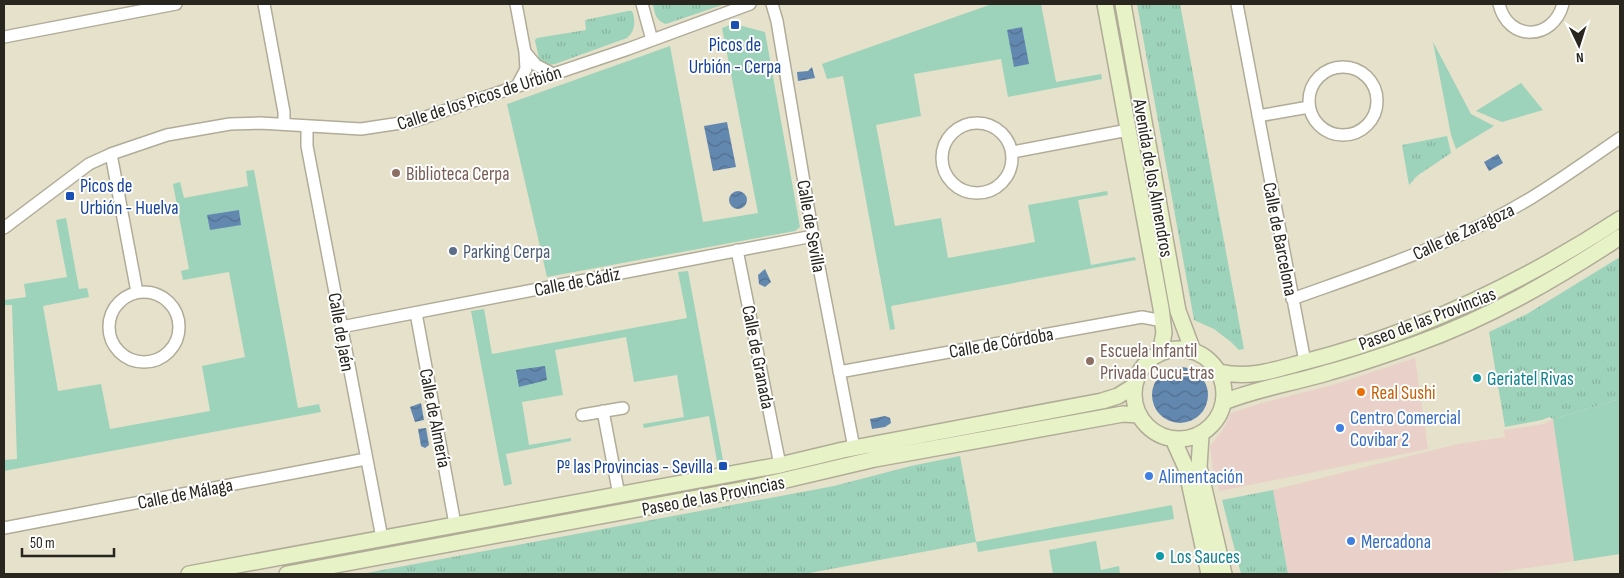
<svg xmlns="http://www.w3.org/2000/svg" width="1624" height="578" font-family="'Sofia Sans Condensed',sans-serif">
<defs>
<pattern id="park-tufts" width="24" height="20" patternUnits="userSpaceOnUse" patternTransform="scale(1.25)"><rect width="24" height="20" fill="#9dd3ba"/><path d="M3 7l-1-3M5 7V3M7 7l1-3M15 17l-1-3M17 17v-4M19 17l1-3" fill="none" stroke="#87b59f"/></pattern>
<pattern id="water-waves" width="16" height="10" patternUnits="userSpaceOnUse" patternTransform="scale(1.25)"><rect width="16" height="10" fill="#6388b0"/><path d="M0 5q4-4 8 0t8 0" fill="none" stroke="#526f8f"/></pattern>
</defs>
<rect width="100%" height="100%" fill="#e5e1cb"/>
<path fill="#e9d0c8" d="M1415 358 1428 449 1220 491 1213 471 1210 446 1222 431 1231 413 1262 403 1333 385Z
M1553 419 1574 561 1486 574H1288L1273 490 1458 444 1505 437 1504 430 1544 424Z"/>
<path fill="#9dd3ba" d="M992 4H1041L1056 82 1101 74 1102 79 1008 97 1001 59 914 74 921 116 876 125 895 226 941 218 948 258 1035 242 1028 205 1107 191 1108 195 1078 200 1091 265 1135 257 1136 260 891 306 895 329 890 330 843 76 827 79 822 64Z
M730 25 731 29 742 26 765 32 800 227 795 231 547 277 507 104 670 46 703 222 758 213 722 28Z
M1433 42 1471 114 1494 126 1456 149 1451 135Z
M1521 83 1543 110 1502 122 1476 111Z
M254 170 298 408 319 404 321 412 4 471V460L17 459 12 305H5V300L26 297 24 284 67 277 56 220 66 218 79 289 87 288 89 297 43 306 58 391 101 384 110 429 210 411 202 366 245 357 229 272 183 280 181 271 189 269 173 184 180 182 184 198 248 186 246 171Z
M688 271 723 460 717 461 709 416 644 428 643 424 684 417 677 375 634 382 626 337 555 350 563 395 522 402 529 445 571 438V441L506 454 512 484 504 486 471 311 484 309 492 354 687 318 678 272Z
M1620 399V554L1574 561 1553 419Z
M1172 505 1174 519 978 552 976 542Z
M1096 541 1101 570 1119 566 1120 574H1053L1049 550Z"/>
<path fill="url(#park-tufts)" d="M660 4H725L666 24C656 21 655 14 653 5Z
M1137 4H1180L1244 349 1239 350 1231 342 1214 329 1194 320Z
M628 11H632C636 21 635 31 627 38L555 64 548 65 539 59 535 40 537 38 586 30 585 20Z
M1447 136 1451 153 1417 176 1409 185 1402 145Z
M1620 257V399L1553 419 1549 417 1542 420 1505 427 1489 332 1527 314Z
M960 456 976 542 804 574H361L834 486 911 466Z
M1273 490 1288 574H1241L1222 500Z"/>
<path fill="url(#water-waves)" d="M1022 27 1029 64 1014 67 1007 30Z
M812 67 815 78 798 81 797 72 808 71Z
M727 122 736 167 713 171 704 126Z
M1498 154 1503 163 1489 171 1484 162Z
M729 200a9 9 0 1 1 18 0a9 9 0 1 1-18 0Z
M239 210 241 225 210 230 207 215Z
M765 269 771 282 765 287 759 284 758 275Z
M545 366 547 380 519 387 516 370Z
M1152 395a28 28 0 1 1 56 0a28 28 0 1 1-56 0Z
M421 403 424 420 415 422 410 407Z
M885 416 890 418 891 423 885 427 872 429 870 419Z
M426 428 429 445 425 448 421 446 418 429Z"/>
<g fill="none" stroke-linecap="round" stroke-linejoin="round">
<g stroke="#b1ac98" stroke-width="14">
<path id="street" d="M264 4 284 112V124
M516 4 525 52 526 69 517 86
M642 4 652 40
M772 4 777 21 813 236 854 448
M1237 4 1305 362
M1499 4C1508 42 1553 41 1563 4
M4 37 176 4
M525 52 536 65 553 74
M1309 101a34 34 0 1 1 68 0a34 34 0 1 1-68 0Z
M1258 116 1309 107
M942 158a35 35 0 1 1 70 0a35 35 0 1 1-70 0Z
M307 126V146L382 538
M1013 152 1128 130
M111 154 137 292
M4 228 89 164 111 154 167 135 230 124 260 123 361 129 414 121 628 49 750 4
M737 250 780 465
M109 327a35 35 0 1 1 70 0a35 35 0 1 1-70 0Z
M1292 299C1373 270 1457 243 1531 198 1562 179 1591 158 1620 138
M416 313 455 524
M341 327 813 236
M839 372 1142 317 1163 321
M603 411 619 495
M582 415 623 408
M4 528 366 459"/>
</g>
<g stroke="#b1ac98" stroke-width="18">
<path id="secondary" d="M1105 4 1161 308 1164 333 1160 353
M1123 4 1178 311 1193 351
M1134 394a45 45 0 1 1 90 0a45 45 0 1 1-90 0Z
M1219 372C1251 379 1274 370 1304 362 1418 333 1522 283 1620 219
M1224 402C1258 388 1295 383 1330 372 1359 364 1388 354 1416 344 1489 318 1556 279 1620 237
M1201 435 1199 467 1224 574
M1173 439 1186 468 1209 574
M189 574 780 465 843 450 1102 401 1118 396 1134 386
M287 574 751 488 875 459 1123 414 1139 415"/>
</g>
<use href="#street" stroke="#fff" stroke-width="11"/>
<use href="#secondary" stroke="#e7f3c7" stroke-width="15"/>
</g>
<g fill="#1a4fb4" stroke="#fff" stroke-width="2">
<rect x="730" y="20" width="10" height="10" rx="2.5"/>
<rect x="65" y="191" width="10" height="10" rx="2.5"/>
<rect x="718" y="461" width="10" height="10" rx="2.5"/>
</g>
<g fill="#8d6e63" stroke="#fff" stroke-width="2">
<circle cx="396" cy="173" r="5"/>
<circle cx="1090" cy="361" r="5"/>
</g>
<circle fill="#5c6f8a" stroke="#fff" stroke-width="2" cx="453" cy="251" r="5"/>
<g fill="#0f9aa8" stroke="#fff" stroke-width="2">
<circle cx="1477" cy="378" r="5"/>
<circle cx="1160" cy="556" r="5"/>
</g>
<circle fill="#e8710a" stroke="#fff" stroke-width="2" cx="1361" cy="392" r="5"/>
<g fill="#3f7fe0" stroke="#fff" stroke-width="2">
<circle cx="1340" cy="428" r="5"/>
<circle cx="1149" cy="476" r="5"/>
<circle cx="1351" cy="541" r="5"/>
</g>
<g text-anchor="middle" stroke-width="4" stroke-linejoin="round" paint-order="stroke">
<g font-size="19" fill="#164399" stroke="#fff">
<text x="735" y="51">Picos de<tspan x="735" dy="22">Urbión - Cerpa</tspan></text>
<text x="80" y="192" text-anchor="start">Picos de<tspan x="80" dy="22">Urbión - Huelva</tspan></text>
<text x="713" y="473" text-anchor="end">Pº las Provincias - Sevilla</text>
</g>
<g font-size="19" fill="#28261e" stroke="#fff">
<text transform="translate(479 97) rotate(-18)" y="7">Calle de los Picos de Urbión</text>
<text transform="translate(1154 178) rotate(80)" y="7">Avenida de los Almendros</text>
<text transform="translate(812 226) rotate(80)" y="7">Calle de Sevilla</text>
<text transform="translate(1463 231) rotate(-25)" y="7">Calle de Zaragoza</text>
<text transform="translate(1281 239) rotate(79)" y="7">Calle de Barcelona</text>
<text transform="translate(577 281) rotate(-11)" y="7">Calle de Cádiz</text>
<text transform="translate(1427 318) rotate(-21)" y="7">Paseo de las Provincias</text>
<text transform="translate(342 332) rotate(80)" y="7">Calle de Jaén</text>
<text transform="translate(1001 342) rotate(-10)" y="7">Calle de Córdoba</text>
<text transform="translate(759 357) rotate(79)" y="7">Calle de Granada</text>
<text transform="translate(436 418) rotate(79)" y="7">Calle de Almería</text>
<text transform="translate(185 493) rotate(-11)" y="7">Calle de Málaga</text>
<text transform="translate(713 495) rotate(-11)" y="7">Paseo de las Provincias</text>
</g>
<g font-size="19" fill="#785e54" stroke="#fff" text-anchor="start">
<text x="406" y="180">Biblioteca Cerpa</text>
<text x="1100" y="357">Escuela Infantil<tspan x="1100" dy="22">Privada Cucu-tras</tspan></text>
</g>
<g font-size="19" fill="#4e5e75" stroke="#fff" text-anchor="start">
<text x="463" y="258">Parking Cerpa</text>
</g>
<g font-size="19" fill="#0d838f" stroke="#fff" text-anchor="start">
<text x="1487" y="385">Geriatel Rivas</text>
<text x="1170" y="563">Los Sauces</text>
</g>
<g font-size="19" fill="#c56008" stroke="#fff" text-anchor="start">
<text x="1371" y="399">Real Sushi</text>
</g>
<g font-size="19" fill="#366cbe" stroke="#fff" text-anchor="start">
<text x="1350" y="424">Centro Comercial<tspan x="1350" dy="22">Covibar 2</tspan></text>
<text x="1159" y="483">Alimentación</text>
<text x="1361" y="548">Mercadona</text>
</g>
</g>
<rect width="1624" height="578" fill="none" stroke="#28261e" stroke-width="10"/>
<g transform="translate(1579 45) rotate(176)" stroke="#ffffff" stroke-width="4" paint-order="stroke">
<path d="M0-4L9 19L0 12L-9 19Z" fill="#28261e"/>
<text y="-8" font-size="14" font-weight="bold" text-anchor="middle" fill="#28261e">N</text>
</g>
<path d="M22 548v8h92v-8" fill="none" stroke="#28261e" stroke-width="2.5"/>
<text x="30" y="548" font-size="15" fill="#28261e" stroke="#ffffff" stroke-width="4" paint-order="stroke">50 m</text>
</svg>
